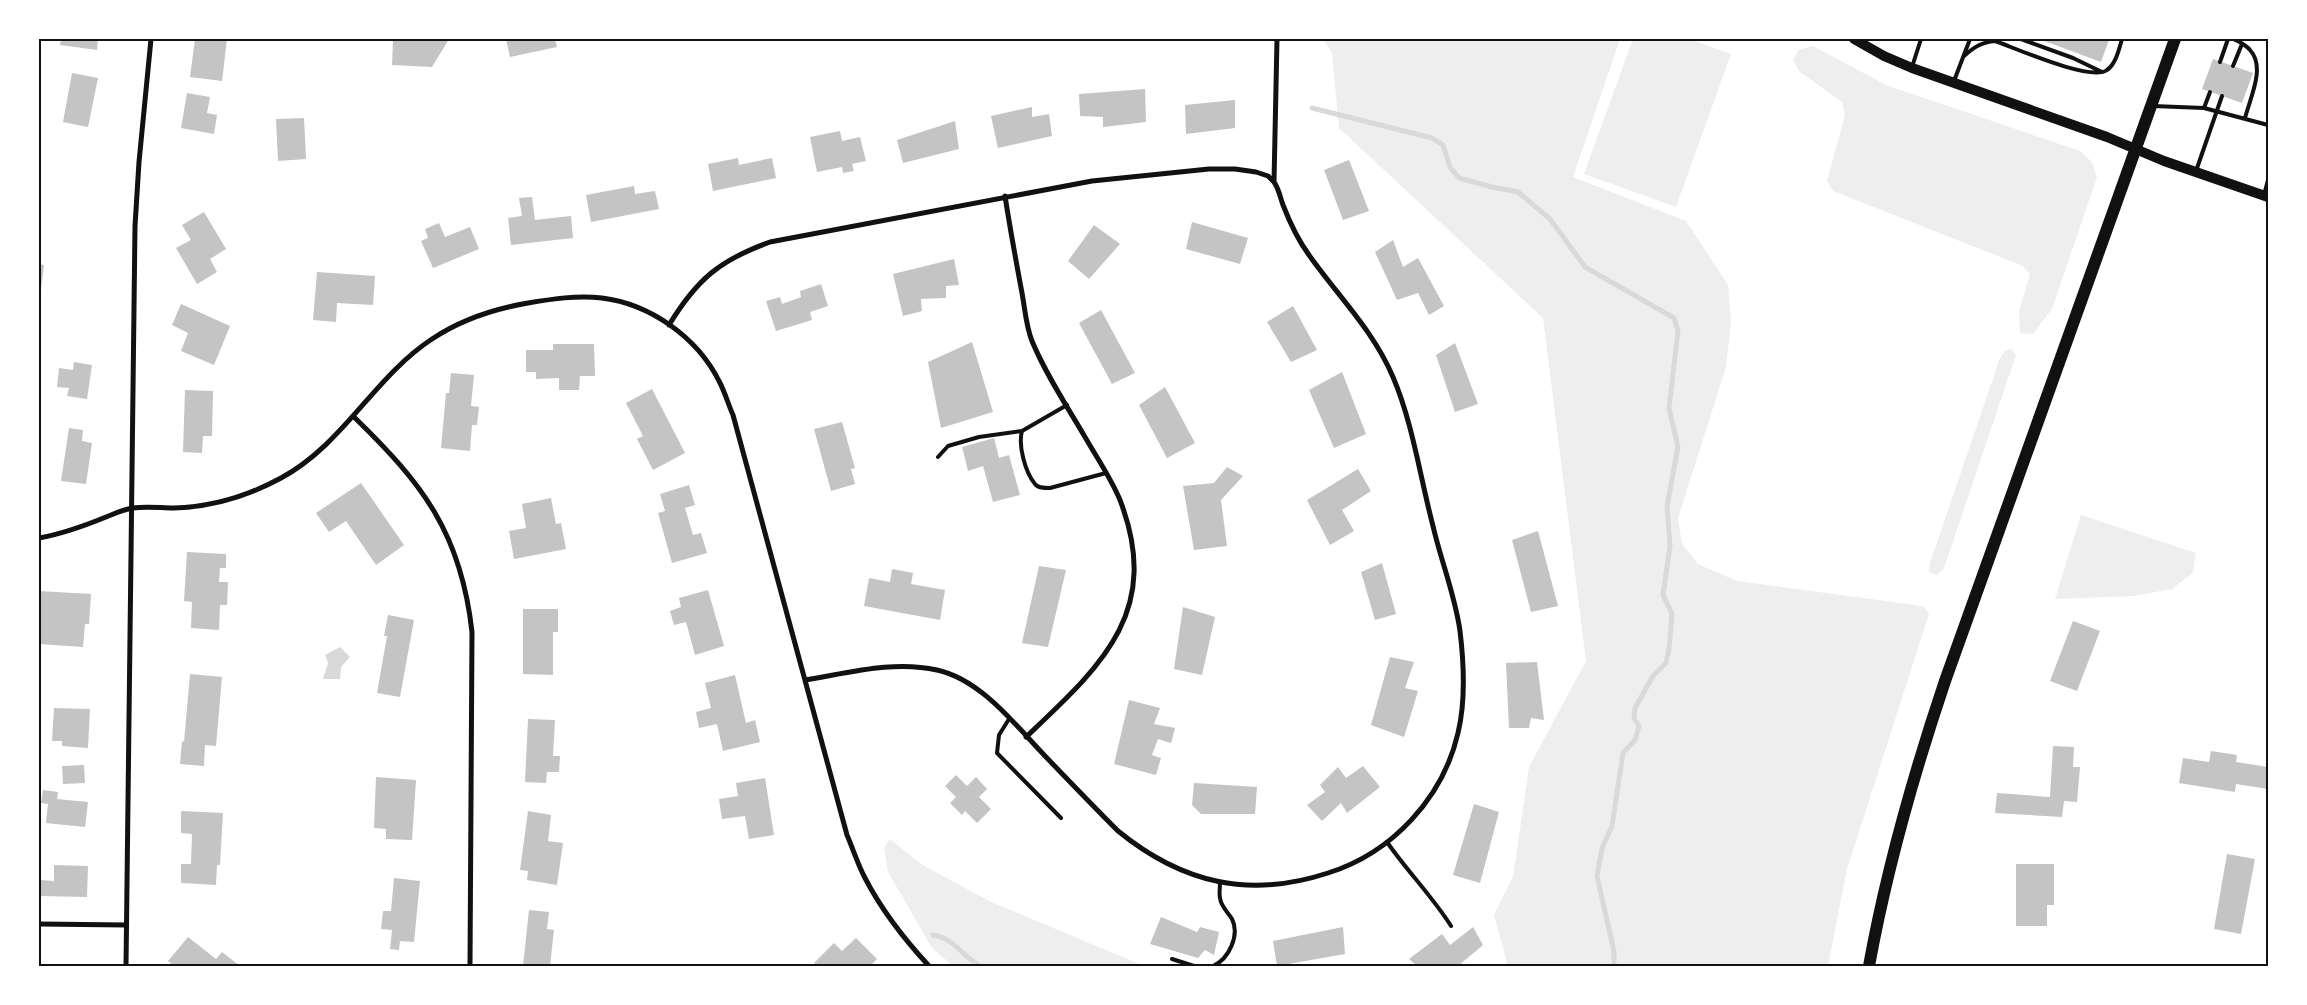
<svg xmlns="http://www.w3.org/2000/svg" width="2307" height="1005" font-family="Roboto,sans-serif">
<rect width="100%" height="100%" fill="#fff"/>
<path fill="#eee" d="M1323 39H1620L1573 177 1686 221 1728 285 1731 322 1726 367 1678 518 1682 544 1698 564 1737 581 1915 605 1924 607 1929 614 1847 869 1828 966H1506L1507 962 1494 915 1513 877 1529 767 1586 661 1543 318 1339 128 1332 53Z
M1633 39H1689L1731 54 1676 207 1584 174Z
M1813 46 1886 85 2080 151 2092 162 2097 177 2052 309 2033 334 2020 333 2019 311 2030 274 2023 266 1833 191 1827 181 1845 115 1842 102 1800 72 1793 61 1798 50Z
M2011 349 2016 355 1944 568 1937 575 1929 572 1930 563 2000 358 2005 351Z
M2081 515 2196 553 2193 573 2172 589 2133 596 2055 599Z
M890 839 921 864 989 901 1144 966H953L932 948 888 872 884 848Z"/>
<path fill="#d9d9d9" d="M340 647 350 657 341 667 340 679H323L328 663 325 655Z"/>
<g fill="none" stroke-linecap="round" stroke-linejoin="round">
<path stroke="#d9d9d9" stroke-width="5" d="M1312 108 1432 138 1443 145 1450 167 1459 178 1492 187 1518 192 1550 219 1585 267 1674 318 1678 331 1669 408 1678 447 1667 506 1670 546 1663 595 1672 614 1669 649 1666 663 1653 676 1635 708 1634 718 1639 726 1635 740 1623 753 1612 826 1602 848 1597 876 1614 951V966
M933 935C954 938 962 956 980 966"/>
</g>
<path fill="#c4c4c4" d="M61 39H98L97 50 60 45Z
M195 39H227L222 81 190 77Z
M393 39H449L432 67 392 65Z
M506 39H555L557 47 510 57Z
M2039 39H2107L2109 40 2101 62Z
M2213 59 2253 73 2242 103 2202 89Z
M72 73 98 78 88 127 63 122Z
M1145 89 1146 122 1103 127V117L1080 116 1079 94Z
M187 93 210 97 207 113 217 115 214 134 181 128Z
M1235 100V128L1186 134 1185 105Z
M1032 107V117L1049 114 1052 136 998 148 991 116Z
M304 118 306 159 278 161 276 119Z
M955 121 959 149 903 163 897 140Z
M840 131 842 141 860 137 866 161 852 164 854 171 843 173 842 167 817 172 810 137Z
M738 158 739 165 772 158 776 178 713 191 708 164Z
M1349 160 1369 211 1343 220 1324 170Z
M634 186 635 194 655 191 659 209 591 222 586 195Z
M532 197 535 220 571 216 573 238 511 245 508 218 522 216 519 198Z
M204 212 226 249 210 259 217 272 197 284 176 248 191 240 182 225Z
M1192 222 1248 238 1240 264 1186 249Z
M439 223 445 237 470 227 479 249 433 268 421 241 428 238 425 229Z
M1094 225 1120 244 1089 279 1068 261Z
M1393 240 1403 267 1418 258 1444 306 1429 315 1418 293 1397 300 1375 252Z
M954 259 959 285 946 286V298L921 299 922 311 903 316 893 274Z
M39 264 44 265 40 298H39Z
M317 272 375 276 373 305 337 303 336 322 313 320Z
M821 284 828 306 810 312 812 320 776 331 766 301 780 297 782 304 801 297 800 291Z
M181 304 230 326 214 365 181 351 188 333 172 325Z
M1293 306 1317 350 1291 362 1267 322Z
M1101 310 1135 373 1112 384 1079 323Z
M972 342 993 412 941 428 928 362Z
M1455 343 1478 404 1455 412 1436 355Z
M553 344H594L595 376H580L579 390H559V378L536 379V372H526V350H553Z
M74 362 92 365 87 399 67 396 69 388 57 387 59 368 73 370Z
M1342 372 1366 434 1334 448 1309 390Z
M451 373 474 375 471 406 479 407 477 425H472L470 451 441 448 446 393H449Z
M1165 387 1195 443 1167 458 1139 405Z
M652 389 685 453 653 470 637 439 643 436 626 403Z
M185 390 213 391 212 436H203L202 453 183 452Z
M842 422 855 468 851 469 855 484 831 491 814 429Z
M69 428 83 430 82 441 92 443 86 484 61 481Z
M994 438 999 458 1009 455 1020 495 993 502 983 466 968 471 962 447Z
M1227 467 1243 476 1221 500 1227 546 1194 550 1183 486 1214 483Z
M1358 469 1371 491 1342 510 1354 531 1330 545 1307 500Z
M361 483 404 545 376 565 346 521 329 532 316 513Z
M689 485 695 505 685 508 693 535 701 533 707 553 672 563 658 513 665 511 660 494Z
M551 498 556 524 561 523 566 549 514 559 509 531 526 528 522 504Z
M1538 531 1558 606 1531 612 1512 540Z
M187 552 226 554V568H220L219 582H228L227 605H220L219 630 191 628 192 602 184 601Z
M1382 563 1396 614 1375 620 1361 572Z
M1039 566 1066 570 1048 647 1022 643Z
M892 569 913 573 911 584 945 590 940 620 864 606 869 578 890 582Z
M708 590 724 646 695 655 686 622 674 625 670 611 681 607 679 598Z
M39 591 91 594 89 624H85L83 647 39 644Z
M1183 607 1215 617 1202 675 1174 669Z
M523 609H558V632H553V675L523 674Z
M388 615 414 620 400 697 377 693 387 636H384Z
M2073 621 2100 631 2077 691 2050 681Z
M1390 657 1414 662 1405 688 1418 691 1404 737 1371 725Z
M1537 662 1544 720 1531 718 1529 728H1509L1506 663Z
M190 674 222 677 216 746 205 745 204 766 180 764 182 741 184 742Z
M735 675 746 723 755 720 760 742 723 751 717 724 699 728 696 712 711 708 705 683Z
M1129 700 1160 708 1154 724 1175 728 1171 743 1158 739 1152 755 1161 758 1156 775 1114 764Z
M54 708 90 709 88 748 62 746V741H52Z
M528 719 555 720 553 756H560L559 772H547L546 783 525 782Z
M2053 746 2074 747 2073 767H2080L2077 802 2064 801 2062 817 1995 813 1997 793 2050 797Z
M2211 751 2237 755 2236 762 2268 767V789L2236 784 2235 792 2179 783 2183 758 2209 762Z
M84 765 85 783 63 784 62 766Z
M1363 766 1380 787 1347 813 1341 803 1322 821 1307 805 1325 792 1320 785 1338 767 1346 778Z
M956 775 967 786 976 777 987 789 979 797 991 809 977 823 965 811 962 815 950 803 956 797 945 786Z
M376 777 416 780 412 840 386 839V829L374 828Z
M765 778 774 835 749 839 745 816 722 819 719 799 738 796 736 783Z
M1194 783 1257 787 1255 814H1201L1192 805Z
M43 790 58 792 57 799 88 802 85 827 46 823 48 804 41 803Z
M1474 804 1499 812 1480 883 1453 875Z
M181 811 223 813 220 865H217L216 885 181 883V864H191L192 834 181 833Z
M528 811 551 815 548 841 563 843 557 885 527 880 528 871 520 870Z
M2227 854 2255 859 2241 934 2214 929Z
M2016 864H2054V905H2047V926H2016Z
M54 865 88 866 87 897 40 896V880L54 881Z
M394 878 420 881 414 942 400 941 399 950 390 949 392 930 381 929 383 911H391Z
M529 910 549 912 547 929 554 930 550 966H523Z
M1161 917 1197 932 1200 927 1219 932 1214 955 1205 950 1198 958 1150 944Z
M1343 927 1345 954 1277 966 1273 941Z
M1473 927 1483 945 1458 966 1448 965 1417 966 1409 959 1442 934 1450 945Z
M188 937 216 959 222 952 240 966H174L168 961Z
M856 938 877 959 870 966H817L814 963 834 943 842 951Z"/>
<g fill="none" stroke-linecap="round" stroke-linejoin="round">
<path stroke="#111" stroke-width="4" d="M2021 39 2073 58 2102 72
M2234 39C2239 42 2246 45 2250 50 2266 67 2250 98 2245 118
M1964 56C1974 47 1982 42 1995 41 2015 48 2091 82 2107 70 2116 64 2119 49 2122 39
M2220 62 2228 39
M2233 66 2242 44
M1912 67 1921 39
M1954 81 1970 39
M2153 106 2204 108 2268 125
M2204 108 2210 92
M2196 171 2222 96
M2264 195 2268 180
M1022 431C1018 445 1025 472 1035 484 1038 488 1044 488 1050 488L1106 473
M938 457 948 446 979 437 1022 431 1067 405
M1009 719 999 735 997 753 1061 818
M1387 842C1407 871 1432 896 1451 926
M1172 959 1194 966
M1213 966C1229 959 1240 935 1232 919 1228 912 1221 907 1220 898 1219 894 1220 887 1220 882"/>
<path stroke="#111" stroke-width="5" d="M1005 196C1010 228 1016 261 1022 293 1025 309 1026 326 1032 341 1046 375 1067 406 1085 437 1097 458 1111 478 1120 500 1163 612 1101 666 1026 737
M669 325C697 279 720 260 770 242L1092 181 1209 169H1235L1256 172 1268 176 1274 182
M354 417C423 484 461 533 472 632L470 966
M39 538C62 534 84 526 106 517 114 514 124 509 133 508 146 506 161 508 174 508 212 507 248 496 281 478 343 445 374 377 432 339 462 319 493 309 528 303 552 299 577 295 602 298 650 304 697 337 719 381 725 392 728 404 733 415L847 835C853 849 858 865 865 878 882 911 905 940 929 966
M805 680C848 673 894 660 937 670 982 680 1016 726 1046 757 1070 782 1094 807 1118 831 1182 883 1249 899 1328 873 1392 853 1443 798 1458 733 1466 700 1464 664 1460 631 1455 595 1441 561 1433 526 1420 477 1413 424 1393 377 1373 330 1338 296 1309 255 1298 240 1290 223 1283 205 1280 197 1279 189 1274 182L1277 39
M39 924 126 925
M126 966 135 226 139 162 151 39"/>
<path stroke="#111" stroke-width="10" d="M1854 39 1884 56 1912 68 2107 137 2164 161 2268 197"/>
<path stroke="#111" stroke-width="12" d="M1869 966C1887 867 1913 776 1945 681L2175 39"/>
</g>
<rect width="2307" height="1005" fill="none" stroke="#ffffff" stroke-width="80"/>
<rect x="40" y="40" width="2227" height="925" fill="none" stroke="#111" stroke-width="2"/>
</svg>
